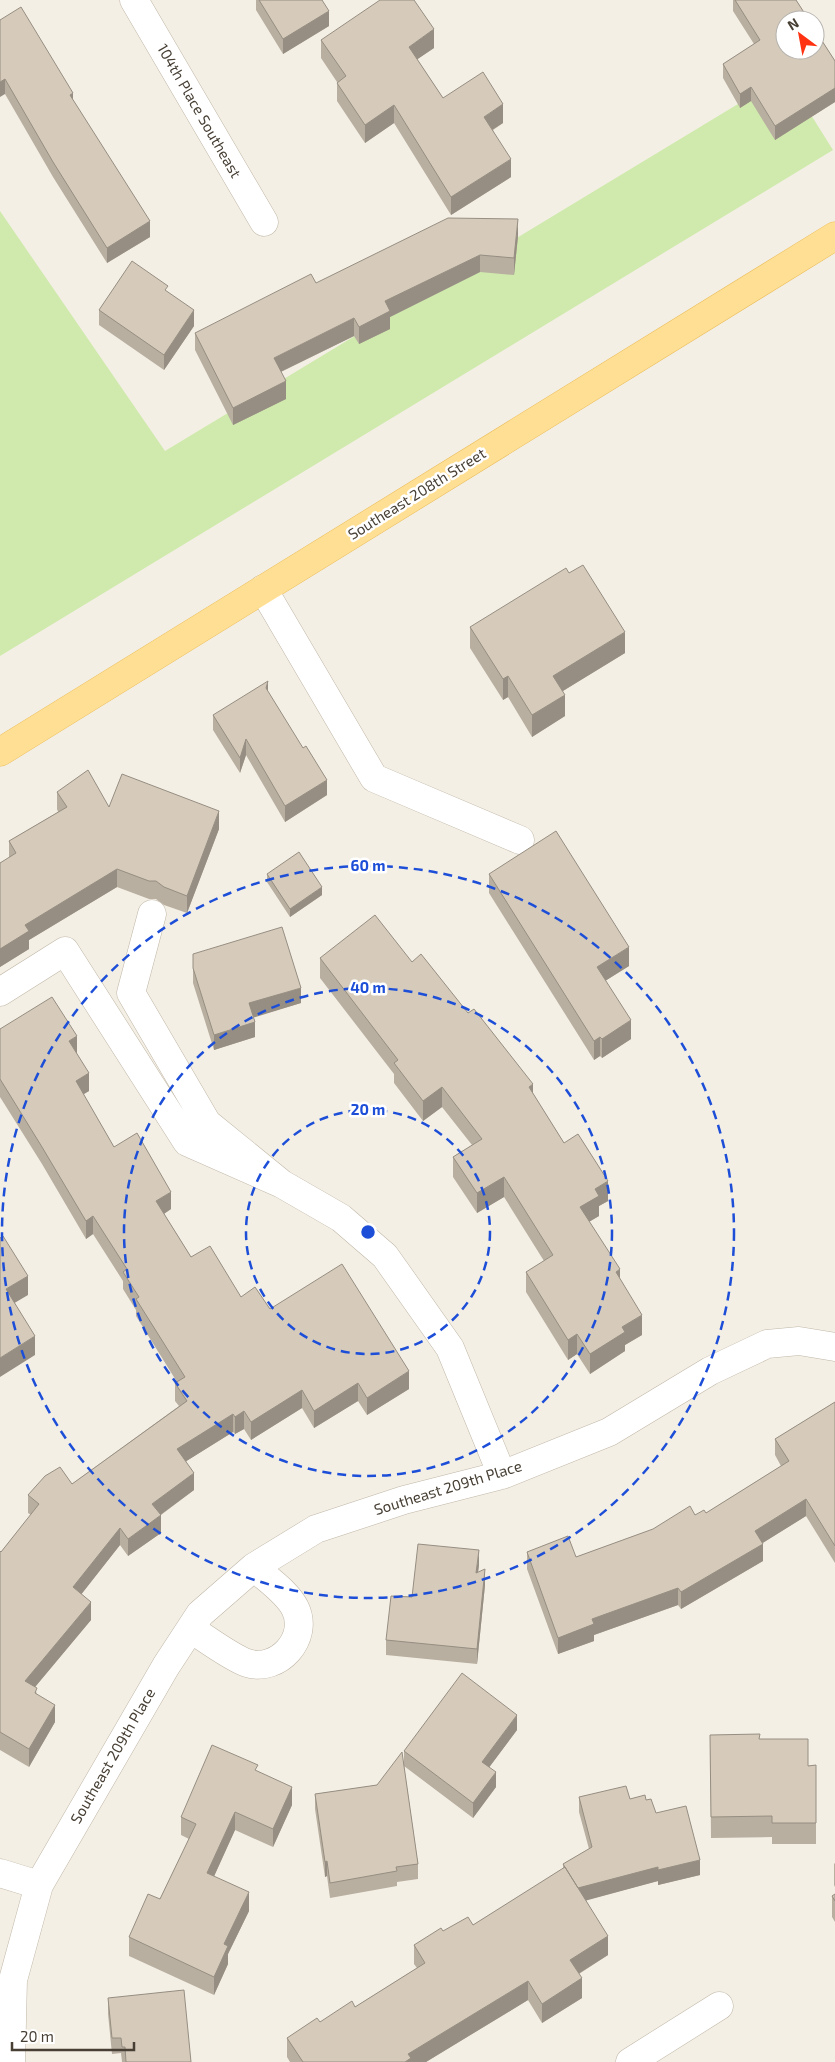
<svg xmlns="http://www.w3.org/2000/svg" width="835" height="2062" font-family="'Exo 2',sans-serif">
<rect width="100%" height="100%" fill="#f4efe5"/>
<path fill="#cfeaac" d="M786 75 833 150 0 656V211L165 451Z"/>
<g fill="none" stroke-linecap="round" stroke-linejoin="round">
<g stroke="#c0b7a7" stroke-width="29">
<path id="minor" d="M134 0 264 222
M263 589 374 778 520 840
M0 992 65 951 187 1142 282 1184 207 1123 131 993 152 914
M282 1184 341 1218 385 1256 450 1348 502 1475
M191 1629C205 1638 232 1658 247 1663 278 1673 310 1638 295 1608 287 1592 267 1579 254 1567
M0 1873 39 1885
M11 2062 13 1980 39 1885 166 1666 200 1614 254 1567 316 1529 404 1500 502 1475 609 1432 710 1371 767 1344 799 1341 835 1347
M630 2062 719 2006"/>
</g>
<g stroke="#eabe5d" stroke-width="29">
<path id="major" d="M0 752 835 236"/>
</g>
<use href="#minor" stroke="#fff" stroke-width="28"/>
<use href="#major" stroke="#ffdf93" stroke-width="28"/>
</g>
<path fill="#b8afa0" d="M256 0H322L329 26 283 54 256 10Z
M733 0H796L835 61V102L775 140 751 101 740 108 723 78V64L754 44 733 11Z
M0 20 73 101 150 237 107 263 53 177 5 94Z
M321 40 434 48 417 59 443 98 503 123 493 130 511 177 451 215 394 123 365 143 337 101V82L321 58Z
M518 236 514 275 480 272 390 317V329L359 344 354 336 281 372 286 399 233 425 195 350V333L316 283Z
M168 292 194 326 164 370 99 325V310Z
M470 627 625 653 563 691 565 716 532 737 508 697 503 700 470 648Z
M213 715 327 795 285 822 246 755 240 773 213 730Z
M57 792 109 807 219 829 187 913 164 905 156 899H149L117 887 29 940V949L0 967V863L9 858V841L58 812 57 809Z
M267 874 322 895 290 917 267 882Z
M489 874 629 966 605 981 631 1039 602 1058 600 1056 594 1060 489 893Z
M193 954 301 1003 253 1017 255 1037 214 1050 193 983Z
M320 958 412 962 533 1094 564 1143 608 1201 599 1206V1216L589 1222 620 1279 642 1335 625 1345V1351L590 1374 577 1354 568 1360 526 1292V1272L544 1261 504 1197 477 1213 453 1177V1157L472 1145 442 1107 423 1121 394 1083V1074L320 978Z
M0 1029 77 1054 89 1091 83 1094 114 1147 171 1209 164 1214 191 1257 241 1297 270 1309 409 1389 367 1415 358 1401 314 1428 302 1408 251 1440 244 1429 235 1434 233 1432 186 1461 194 1490 161 1515V1533L128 1556 120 1545 81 1594 91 1620 35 1687 37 1695 55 1722 29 1767 0 1750V1551L1 1552 31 1515 28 1513V1495L72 1484 179 1406 175 1401V1383L177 1382 136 1316V1310L123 1289V1281L93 1234 86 1239 42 1164 0 1097Z
M835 1402V1563L806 1516 762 1543 763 1561 681 1609 678 1605 594 1635V1641L558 1654 527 1569V1552L576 1557 695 1515 706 1513 781 1466 775 1455V1439Z
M479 1565 478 1572 485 1585 477 1664 386 1655V1640L412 1597Z
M517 1730 489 1767 496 1787 473 1818 404 1766 418 1864V1879L397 1882V1886L330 1898 327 1876 325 1877 315 1809V1794L377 1785 404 1761V1751Z
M710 1735 760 1739 808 1766 816 1765V1844H772V1837L711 1838Z
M258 1771 292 1805 273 1847 235 1830 214 1876 249 1911 228 1954V1964L214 1995 129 1956V1937L160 1899 189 1839 181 1835V1817Z
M579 1797 646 1800 700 1875 658 1885V1881L586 1900 608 1955 579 1974 582 1998 542 2023 528 2000 426 2062H290L287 2057V2038L355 2007 417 1968 414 1964V1945L443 1931 473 1925 563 1869V1864L589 1849 579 1812Z
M835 1863V1887L834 1885V1864Z
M835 1894V1922L832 1917V1896Z
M108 1998 191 2062H122L121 2053 112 2054 108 2014Z"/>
<path fill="#968e82" d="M329 11V26L283 54V39Z
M434 29V48L409 65V47Z
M5 79V94L0 97V82Z
M751 87V101L740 108V94Z
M835 88V102L775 140V126Z
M73 93V108L70 95Z
M503 104V123L484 135V117Z
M394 105V123L365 143V125Z
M511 159V177L451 215V197Z
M518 219V236L514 275V258Z
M150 221V237L107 263V248Z
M480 255V272L390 317V329L359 344V327L385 301Z
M194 310V326L164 370V355Z
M354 318V336L274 375V358Z
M286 381V399L233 425V408Z
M625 632V653L553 697V676Z
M508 676V697L503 700V679Z
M268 681V696L266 688Z
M565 695V716L532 737V715Z
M246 739V755L240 773V758Z
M327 780V795L285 822V806Z
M219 811V829L187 913V896Z
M117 869V887L29 940V949L0 967V949L25 925Z
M322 887V895L290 917V909Z
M629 947V966L597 986V967Z
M301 988V1003L249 1019V1003Z
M631 1020V1039L602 1058V1039Z
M255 1022V1037L214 1050V1035Z
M77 1036V1054L69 1059V1041Z
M600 1037V1056L594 1060V1041Z
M89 1073V1091L76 1099V1081Z
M533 1084V1104L529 1087Z
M442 1087V1107L423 1121V1101Z
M504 1177V1197L477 1213V1193Z
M608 1181V1201L599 1206V1216L580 1227V1207L595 1189Z
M171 1192V1209L156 1219V1201Z
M93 1216V1234L86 1239V1221Z
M620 1269V1289L616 1272Z
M28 1276V1295L6 1308V1289Z
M642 1315V1335L625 1345V1351L590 1374V1354L622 1327Z
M577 1334V1354L568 1360V1340Z
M35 1336V1355L0 1377V1358Z
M409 1371V1389L367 1415V1398Z
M358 1383V1401L314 1428V1411Z
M302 1390V1408L251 1440V1422Z
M244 1411V1429L235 1434V1417Z
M233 1414V1432L177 1467V1449Z
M194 1473V1490L152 1521V1504Z
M806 1499V1516L755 1548V1531Z
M161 1515V1533L128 1556V1539Z
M120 1528V1545L73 1605V1587Z
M763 1544V1561L681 1609V1592Z
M479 1550V1565L476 1588V1573Z
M485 1569V1585L477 1664V1649Z
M678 1588V1605L594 1635V1641L558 1654V1638L592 1619Z
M91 1602V1620L25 1699V1681Z
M55 1705V1722L29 1767V1749Z
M517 1715V1730L482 1777V1762Z
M496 1772V1787L473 1818V1803Z
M292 1787V1805L273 1847V1829Z
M235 1812V1830L207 1892V1873Z
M700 1860V1875L658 1885V1870Z
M327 1861V1876L325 1877V1862Z
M658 1867V1881L577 1903V1888Z
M249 1892V1911L228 1954V1964L214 1995V1977L224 1944Z
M608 1936V1955L570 1979V1960Z
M582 1978V1998L542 2023V2004Z
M528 1981V2000L426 2062H405L408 2054Z"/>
<path fill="#d6cbba" stroke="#968e82" d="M259 0H322L329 11 283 39Z
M380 0H414L434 29 409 47 443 98 483 72 503 104 484 117 511 159 451 197 394 105 365 125 337 83 346 76 321 40Z
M735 0H796L809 20H785V50H815V30L835 61V88L775 126 751 87 740 94 723 64 760 40Z
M21 7 73 93 70 95 150 221 107 248 53 162 5 79 0 82V20Z
M448 218 518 219 514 258 480 255 385 301 390 311 359 327 354 318 274 358 286 381 233 408 195 333 311 274 316 283Z
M132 261 168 286 165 290 194 310 164 355 99 310Z
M583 565 625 632 553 676 565 695 532 715 508 676 503 679 470 627 566 568 569 573Z
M268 681 266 688 303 748 306 746 327 780 285 806 246 739 240 758 213 715Z
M88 770 109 807 122 774 219 811 187 896 164 887 156 881H149L117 869 25 925 29 931 0 949V863L16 853 9 841 67 807 57 792Z
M556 831 629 947 597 967 631 1020 602 1039 600 1037 594 1041 489 874Z
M299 852 322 887 290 909 267 874Z
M375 915 412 962 421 954 468 1013 474 1009 533 1084 529 1087 564 1143 578 1134 608 1181 595 1189 599 1196 580 1207 620 1269 616 1272 642 1315 622 1327 625 1332 590 1354 577 1334 568 1340 526 1272 553 1255 504 1177 477 1193 453 1157 482 1139 442 1087 423 1101 394 1063 398 1060 320 958Z
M282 927 301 988 249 1003 255 1022 214 1035 193 968V954Z
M52 997 77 1036 69 1041 89 1073 76 1081 114 1147 137 1133 171 1192 156 1201 191 1257 210 1246 241 1297 255 1287 270 1309 342 1264 409 1371 367 1398 358 1383 314 1411 302 1390 251 1422 244 1411 235 1417 233 1414 177 1449 194 1473 152 1504 161 1515 128 1539 120 1528 73 1587 91 1602 25 1681 37 1688 35 1693 55 1705 29 1749 0 1732V1551L1 1552 39 1504 28 1495 45 1476 60 1467 72 1484 187 1401 175 1383 185 1377 136 1299 139 1297 123 1272 127 1269 93 1216 86 1221 42 1147 0 1079V1029Z
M3 1236 28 1276 6 1289 35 1336 0 1358V1238Z
M835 1402V1546L806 1499 755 1531 763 1544 681 1592 678 1588 592 1619 594 1624 558 1638 527 1552 568 1536 576 1557 653 1529 690 1506 695 1515 704 1510 706 1513 789 1461 775 1439Z
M418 1544 479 1550 476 1573 485 1569 477 1649 386 1640 391 1596 412 1597Z
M462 1673 517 1715 482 1762 496 1772 473 1803 404 1751Z
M760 1734 759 1739H808V1766L816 1765V1823H772V1816L711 1817 710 1735Z
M212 1745 258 1765 255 1770 292 1787 273 1829 235 1812 207 1873 249 1892 224 1944 228 1946 214 1977 129 1937 148 1894 160 1899 196 1824 181 1817Z
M402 1752 418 1864 396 1867 397 1871 330 1883 327 1861 325 1862 315 1794 377 1785Z
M626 1786 630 1799 645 1795 646 1800 651 1799 656 1813 686 1806 700 1860 658 1870V1867L578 1888 563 1864 592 1847 579 1797Z
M565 1867 608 1936 570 1960 582 1978 542 2004 528 1981 408 2054 411 2058 405 2062H303L287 2038 317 2018 320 2022 352 2001 355 2007 425 1963 414 1945 441 1928 443 1931 468 1917 473 1925Z
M835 1894V1901L832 1896Z
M184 1990 191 2062H126L125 2047H122L121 2038H112L108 1998Z"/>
<g fill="none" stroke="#1d4ed8" stroke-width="2.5" stroke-dasharray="9 6">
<circle cx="368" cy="1232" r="122"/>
<circle cx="368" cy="1232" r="244"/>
<circle cx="368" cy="1232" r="366"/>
</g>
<g text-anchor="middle" stroke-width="5" stroke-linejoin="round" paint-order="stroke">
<g font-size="15" fill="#473f34" stroke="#fff">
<text transform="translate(199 111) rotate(60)" y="5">104th Place Southeast</text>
<text transform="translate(417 494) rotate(-32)" y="5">Southeast 208th Street</text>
<text transform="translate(448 1488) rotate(-17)" y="5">Southeast 209th Place</text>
<text transform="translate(113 1756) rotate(-60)" y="5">Southeast 209th Place</text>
</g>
</g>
<circle cx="368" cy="1232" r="8" fill="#1d4ed8" stroke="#fff" stroke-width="2.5"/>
<g font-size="15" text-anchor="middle" font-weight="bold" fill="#1d4ed8" stroke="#fff" stroke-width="5" stroke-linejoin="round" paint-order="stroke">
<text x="368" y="871">60 m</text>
<text x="368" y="993">40 m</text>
<text x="368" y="1115">20 m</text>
</g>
<g transform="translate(800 35) rotate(328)"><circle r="24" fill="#ffffff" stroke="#b5b2ae"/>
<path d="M0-4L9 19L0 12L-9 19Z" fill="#ff3211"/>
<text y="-8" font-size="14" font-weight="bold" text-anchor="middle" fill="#473f34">N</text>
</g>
<path d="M12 2042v8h122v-8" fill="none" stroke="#473f34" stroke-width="2.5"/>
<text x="20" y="2042" font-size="15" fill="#473f34" stroke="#ffffff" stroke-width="4" paint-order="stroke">20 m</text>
</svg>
